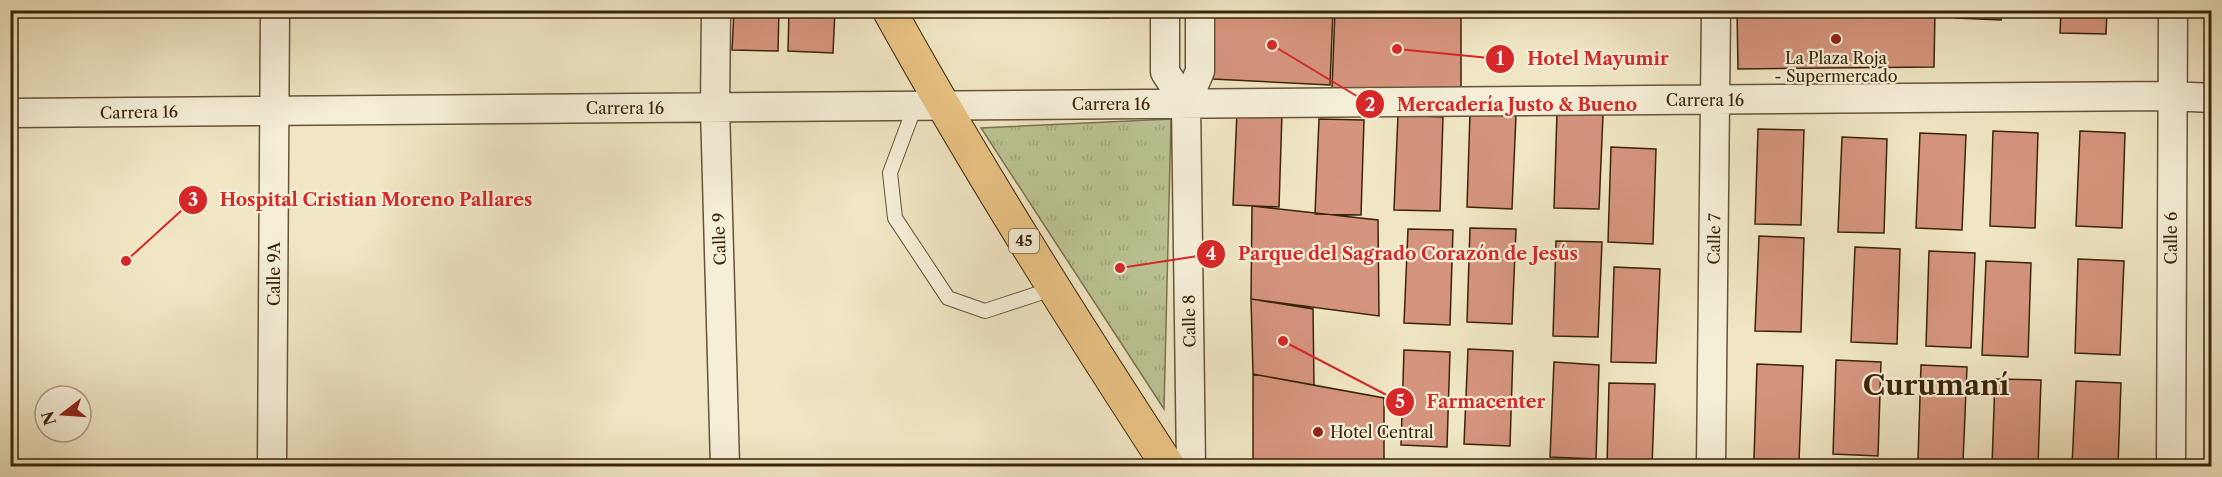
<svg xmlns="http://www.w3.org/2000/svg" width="2222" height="477" font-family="'Libre Caslon Text',serif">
<defs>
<pattern id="park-tufts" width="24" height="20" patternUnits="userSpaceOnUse" patternTransform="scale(1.5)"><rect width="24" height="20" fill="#bbc493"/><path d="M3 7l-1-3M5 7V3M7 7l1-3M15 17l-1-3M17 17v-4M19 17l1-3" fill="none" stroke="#a2a87d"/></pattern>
</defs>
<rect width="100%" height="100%" fill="#f0e6c3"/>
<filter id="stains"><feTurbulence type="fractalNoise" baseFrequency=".00333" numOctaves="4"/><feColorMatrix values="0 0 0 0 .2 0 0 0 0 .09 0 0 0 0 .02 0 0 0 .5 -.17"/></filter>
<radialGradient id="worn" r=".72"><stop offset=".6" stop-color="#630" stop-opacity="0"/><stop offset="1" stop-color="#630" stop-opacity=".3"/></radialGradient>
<path fill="url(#park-tufts)" stroke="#7a744e" stroke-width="1.5" d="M1171 119 1164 409 981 128Z"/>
<path fill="#d5957d" stroke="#3a2409" stroke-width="1.5" d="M734 10H779L778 51 732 50Z
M789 10H835L833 53 788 51Z
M1062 10H1108V18L1062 16Z
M1212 10H1333L1330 85 1213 79Z
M1335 10H1461V88H1332Z
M1737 10H1935L1934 67 1738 69Z
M1956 10H2002L2001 20 1956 18Z
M2061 10H2107L2106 34 2060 33Z
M1237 111 1282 113 1279 207 1233 205Z
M1470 113 1516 115 1512 209 1467 207Z
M1557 113 1603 115 1599 209 1554 208Z
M1398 115 1443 117 1440 211 1394 210Z
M1319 119 1364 120 1361 215 1315 214Z
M1758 129 1804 130 1801 225 1755 224Z
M1993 131 2038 133 2035 228 1990 226Z
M2080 131 2125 133 2122 228 2076 226Z
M1920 133 1966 135 1962 230 1916 228Z
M1842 137 1887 139 1884 233 1838 232Z
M1611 147 1656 149 1653 244 1608 242Z
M1252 206 1378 220 1379 316 1251 299Z
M1470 228 1516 229 1512 324 1467 322Z
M1408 229 1453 230 1450 325 1404 323Z
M1759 236 1804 238 1801 332 1755 331Z
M1556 241 1602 242 1598 337 1553 336Z
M1855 247 1900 249 1897 344 1851 342Z
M1929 251 1975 253 1971 348 1926 346Z
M2078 259 2124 261 2120 355 2075 353Z
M1986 261 2031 263 2028 357 1982 355Z
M1614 267 1660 269 1656 363 1611 362Z
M1251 299 1313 309 1314 385 1253 374Z
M1468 349 1513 351 1510 446 1464 444Z
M1404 350 1450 352 1447 447 1401 445Z
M1836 360 1881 362 1878 456 1833 454Z
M1554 362 1599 365 1596 459 1550 457Z
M1757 364 1803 366 1799 460 1754 459Z
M1921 365 1967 367 1963 462 1918 460Z
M1253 374 1384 398V466H1253Z
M1995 379 2041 380 2038 466H1992Z
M2076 381 2121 383 2118 466H2072Z
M1609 383 1655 384 1652 466H1607Z"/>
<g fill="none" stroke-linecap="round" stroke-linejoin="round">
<g stroke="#685438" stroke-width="16">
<path id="lane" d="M915 106 890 173 895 218 948 298 985 311 1052 289"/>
</g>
<g stroke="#685438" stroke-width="31">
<path id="street" d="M716 10 715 108 725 466
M1165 10V72L1186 104
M10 113 2171 96 2212 98
M272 466 275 10
M1191 466 1186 104 1200 71V10
M1711 466 1716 10
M2171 466 2173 10"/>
</g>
<g stroke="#3a2409" stroke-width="35">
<path id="highway" d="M889 10C976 167 1071 317 1168 466"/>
</g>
<use href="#lane" stroke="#f5efd8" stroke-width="14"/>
<use href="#street" stroke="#f5efd8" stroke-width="28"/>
<use href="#highway" stroke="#e8c382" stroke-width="33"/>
</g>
<g fill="#8f2418" stroke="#f5efd8" stroke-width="2">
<circle cx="1836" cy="39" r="6"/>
<circle cx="1318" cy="432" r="6"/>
</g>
<g text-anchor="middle" stroke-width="4.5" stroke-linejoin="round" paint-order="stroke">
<rect fill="#f5efd8" stroke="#726147" stroke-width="1.5" x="1009" y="229" width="30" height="24" rx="4.5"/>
<g font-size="15" font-weight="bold" fill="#3a2409">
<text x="1024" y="246">45</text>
</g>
<g font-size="16" fill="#3a2409" stroke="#f5efd8">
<text x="1836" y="64">La Plaza Roja<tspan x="1836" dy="18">- Supermercado</tspan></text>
<text x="1330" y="438" text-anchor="start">Hotel Central</text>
</g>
<g font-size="16" fill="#3a2409" stroke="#f5efd8">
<text x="1705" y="106">Carrera 16</text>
<text x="1111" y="110">Carrera 16</text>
<text x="625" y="114">Carrera 16</text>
<text transform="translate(139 112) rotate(-1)" y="6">Carrera 16</text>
<text transform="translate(2171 238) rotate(-90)" y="6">Calle 6</text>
<text transform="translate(719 239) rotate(-92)" y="6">Calle 9</text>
<text transform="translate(1714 239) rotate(-89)" y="6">Calle 7</text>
<text transform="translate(274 274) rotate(-90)" y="6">Calle 9A</text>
<text transform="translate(1189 321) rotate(-91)" y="6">Calle 8</text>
</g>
<g font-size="28" font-weight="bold" fill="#3a2409" stroke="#f5efd8">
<text x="1936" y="395">Curumaní</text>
</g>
</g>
<path fill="none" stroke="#d62828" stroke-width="2" d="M1397 49L1500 59M1272 45L1370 104M126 261L193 200M1120 268L1211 254M1283 341L1400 402"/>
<g fill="#d62828" stroke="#f5efd8" stroke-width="2">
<circle cx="1397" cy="49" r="6"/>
<circle cx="1272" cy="45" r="6"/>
<circle cx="126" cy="261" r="6"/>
<circle cx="1120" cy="268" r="6"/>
<circle cx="1283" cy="341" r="6"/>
<circle cx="1500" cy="59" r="15"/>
<circle cx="1370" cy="104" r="15"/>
<circle cx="193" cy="200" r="15"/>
<circle cx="1211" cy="254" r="15"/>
<circle cx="1400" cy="402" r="15"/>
</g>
<g font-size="18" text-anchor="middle" font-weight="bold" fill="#fff">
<text x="1500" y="65">1</text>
<text x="1370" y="111">2</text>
<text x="193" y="206">3</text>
<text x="1211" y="260">4</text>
<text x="1400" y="408">5</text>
</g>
<g font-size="18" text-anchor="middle" font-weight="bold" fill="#d62828" stroke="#f5efd8" stroke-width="4.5" stroke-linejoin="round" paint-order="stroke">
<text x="1598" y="65">Hotel Mayumir</text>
<text x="1517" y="111">Mercadería Justo &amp; Bueno</text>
<text x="376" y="206">Hospital Cristian Moreno Pallares</text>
<text x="1408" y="260">Parque del Sagrado Corazón de Jesús</text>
<text x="1486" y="408">Farmacenter</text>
</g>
<rect width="2222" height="477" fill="none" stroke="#f0e6c3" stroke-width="36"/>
<rect x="12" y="12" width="2198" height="453" fill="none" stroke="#3a2409" stroke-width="3"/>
<rect x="18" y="18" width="2186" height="441" fill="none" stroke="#3a2409" stroke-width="1.5"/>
<g transform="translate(63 414) rotate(253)"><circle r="28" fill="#f5efd8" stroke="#aa9e85" stroke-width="1.5"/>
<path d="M0-4.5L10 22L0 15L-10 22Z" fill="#8f2418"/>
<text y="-9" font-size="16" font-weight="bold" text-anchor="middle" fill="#3a2409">N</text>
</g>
<rect width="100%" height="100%" filter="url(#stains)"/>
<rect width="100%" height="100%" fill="url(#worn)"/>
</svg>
